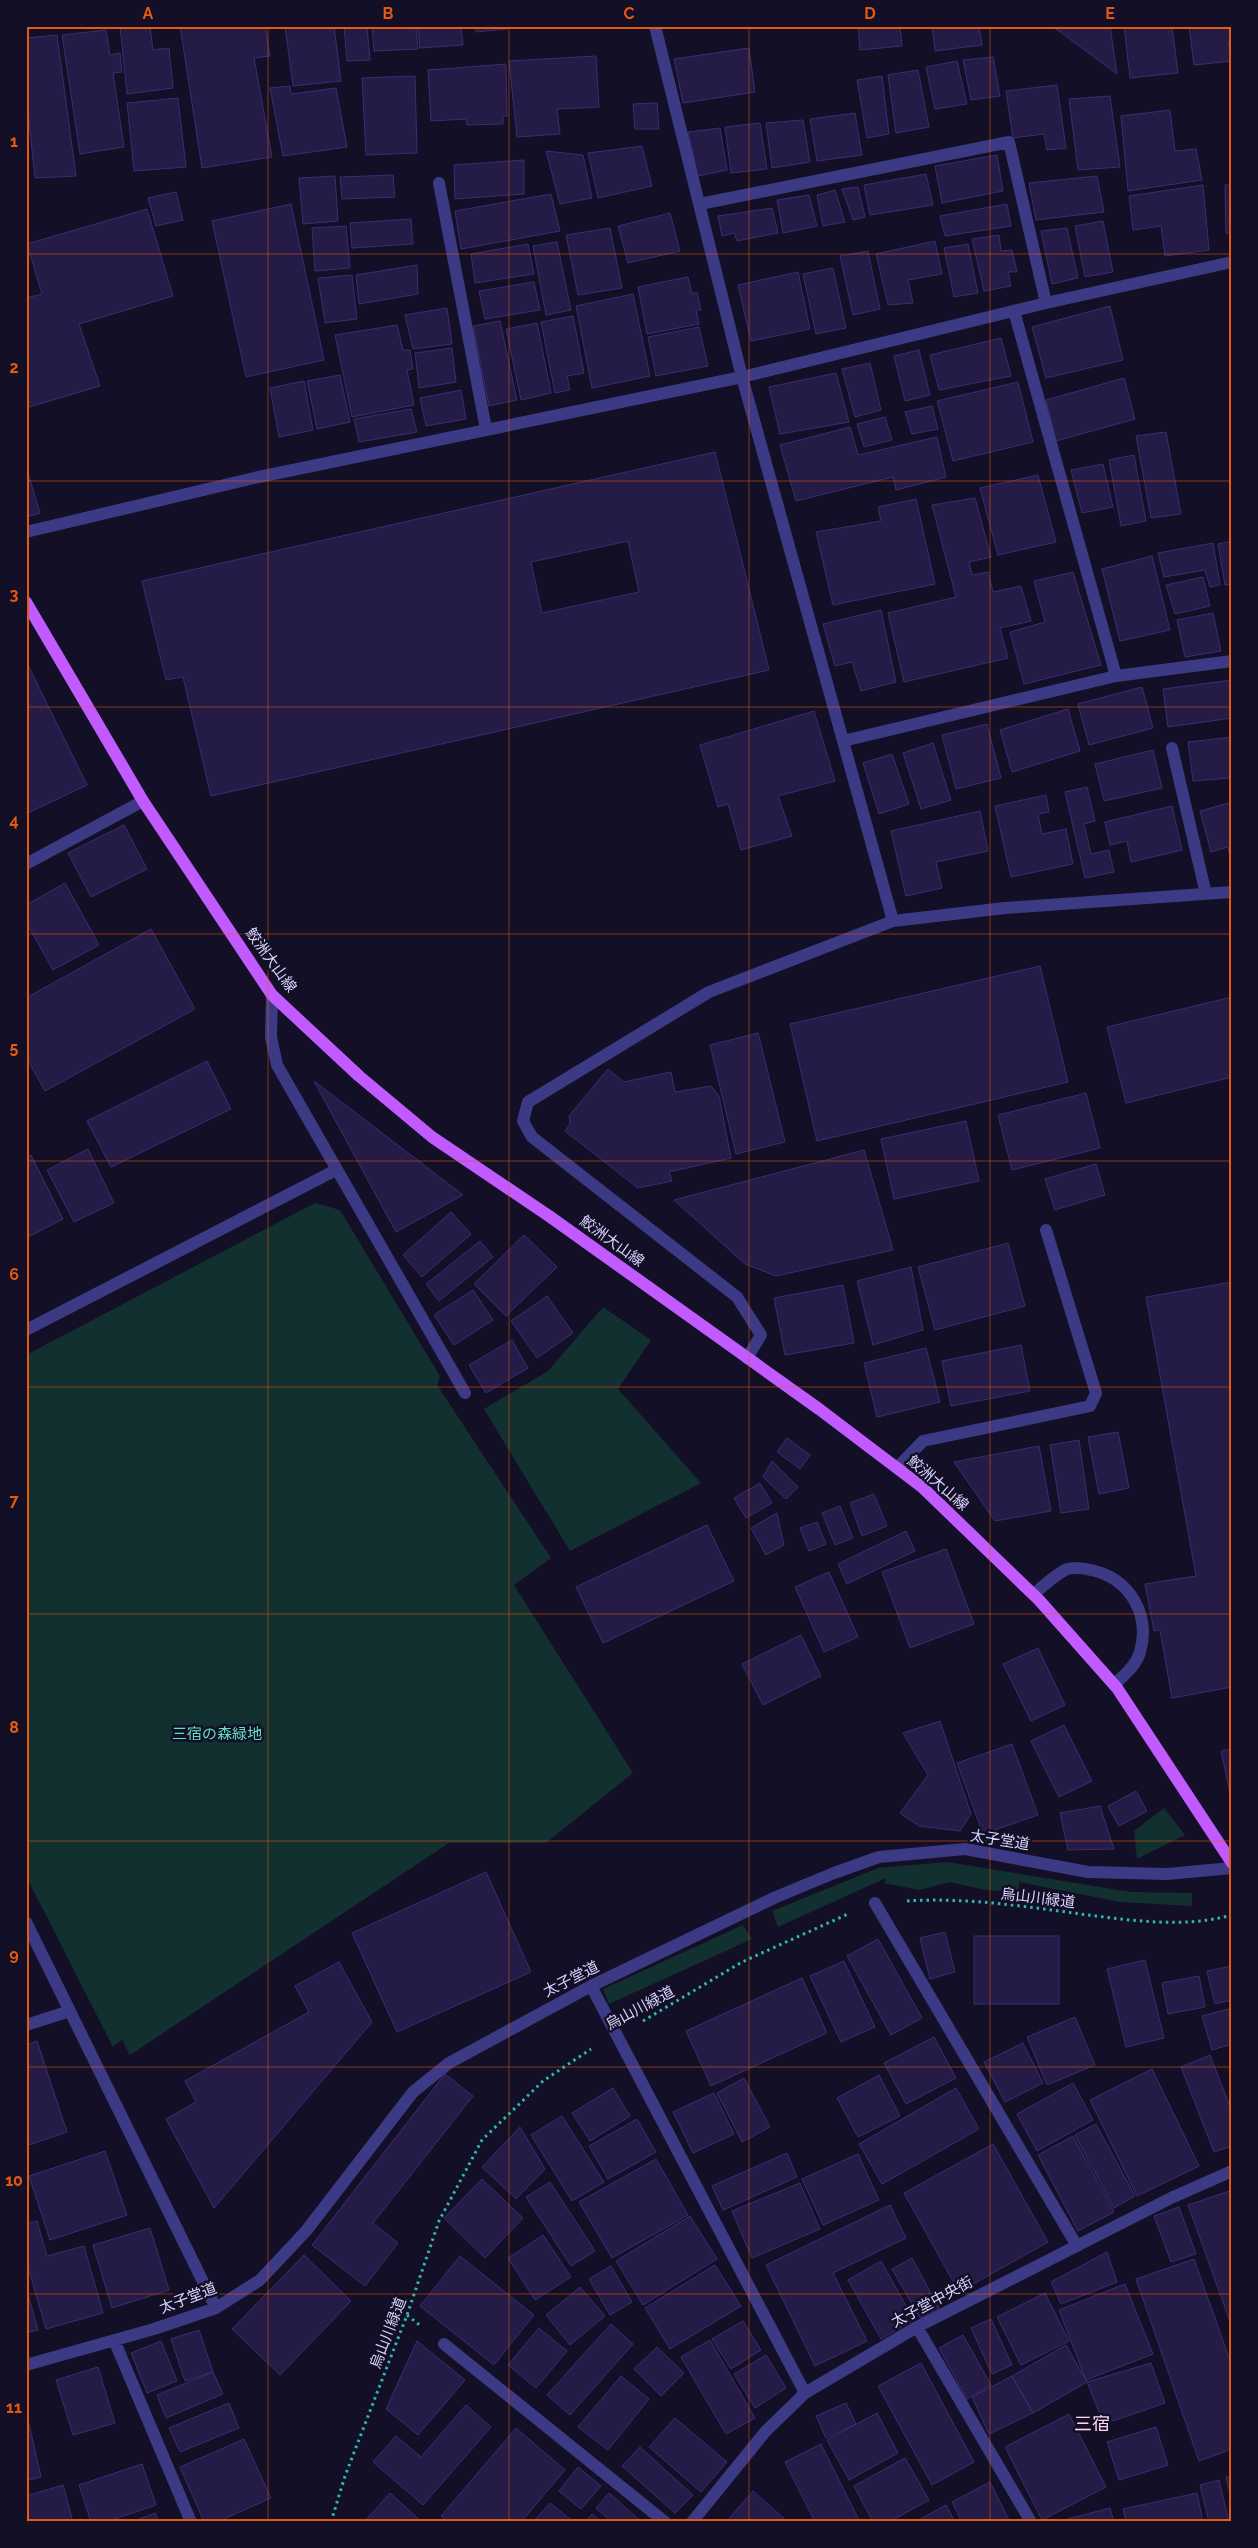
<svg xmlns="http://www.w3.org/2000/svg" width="1258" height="2548" font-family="Raleway,'Noto Sans JP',sans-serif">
<rect width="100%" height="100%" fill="#130f26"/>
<path fill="#12302f" d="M315 1203 340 1210 440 1376 437 1385 551 1558 514 1585 633 1773 546 1843H449L130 2055 122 2040 113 2047 26 1876V1355Z
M603 1307 651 1340 618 1389 701 1483 570 1551 484 1409 548 1371Z
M1164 1808 1185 1835 1137 1859 1134 1831Z
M947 1862 1131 1892 1192 1893V1906L1120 1902 1019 1882V1892L985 1890 950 1882 919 1890 884 1883 886 1878 778 1927 772 1911 878 1868Z
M743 1925 752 1939 609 2004 603 1989Z"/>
<path fill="#241b47" stroke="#3b2d73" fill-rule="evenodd" d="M120 26H150L153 50 169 48 173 88 127 94Z
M180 26H265L270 56 254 58 272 157 202 168Z
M285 26H334L341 81 293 86Z
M344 26H367L370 60 347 61Z
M372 26H416L418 49 374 51Z
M418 26H461L463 45 420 48Z
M476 26H535L476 32Z
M858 26H900L902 46 860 50Z
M932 26H979L982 45 935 51Z
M1052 26H1110L1117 74Z
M1124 26H1172L1178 73 1130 78Z
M1189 26H1232V43H1228L1232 61 1194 65Z
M106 30 110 55 120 53 122 72 113 73 124 147 80 154 62 35Z
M57 35 76 176 35 178 26 93V38Z
M749 48 755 92 683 103 674 59Z
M596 56 599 107 557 109 560 134 517 137 509 61Z
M993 57 1000 96 971 100 963 60Z
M957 61 967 104 935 109 926 67Z
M506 64 507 116H503V124L467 125 466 119 431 121 428 70Z
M918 70 929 127 896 133 888 75Z
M415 76 417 153 366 155 362 78Z
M882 76 889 134 867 138 857 80Z
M1057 85 1066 148 1047 150 1044 134 1013 138 1006 91Z
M290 86 291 94 336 88 347 147 283 156 270 88Z
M1110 96 1120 167 1078 170 1069 99Z
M178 98 186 167 134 171 127 103Z
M657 103 659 129H635L633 104Z
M1170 110 1175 151 1196 149 1202 180 1128 191 1121 116Z
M855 113 862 155 817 161 810 119Z
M803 120 810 162 772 168 766 123Z
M760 123 767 169 731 173 725 127Z
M720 128 727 170 698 176 688 132Z
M642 146 652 186 598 198 588 153Z
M546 151 583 155 592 198 560 204Z
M997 155 1003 191 942 203 935 166Z
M524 160V194L455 199 454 165Z
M926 174 933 205 870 215 864 185Z
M393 175 395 197 342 199 340 177Z
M335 176 338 221 303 224 299 178Z
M1097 176 1104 212 1036 220 1029 183Z
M1203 185 1209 250 1165 256 1161 226 1133 230 1129 196Z
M1225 185H1232V234L1226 233Z
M858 187 865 217 853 220 842 189Z
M835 190 845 222 823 226 817 195Z
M176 192 183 220 156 226 148 198Z
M551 194 560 231 461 249 455 211Z
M809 195 817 226 783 233 777 200Z
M291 204 324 360 246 377 212 221Z
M1007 204 1011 226 945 236 940 216Z
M772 208 778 233 737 241 734 233 722 236 718 216Z
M147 209 173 296 79 324 100 386 26 408V298L42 294 27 244Z
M670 213 680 251 628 263 618 226Z
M411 219 413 244 352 248 350 223Z
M1103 221 1113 272 1085 277 1075 226Z
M346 226 350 268 315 271 312 228Z
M610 228 622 288 578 295 566 235Z
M1067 228 1078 278 1052 284 1041 231Z
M999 235 1001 251 1012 250 1017 272H1008L1011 286 984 291 972 239Z
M935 241 942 274 908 280 913 303 888 305 876 254Z
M557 242 571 310 546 315 533 246Z
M528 244 534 274 475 283 471 254Z
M968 244 978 293 954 297 944 248Z
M868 251 880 309 853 315 840 256Z
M417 265 418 294 359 304 356 275Z
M833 268 846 328 816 334 803 274Z
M798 272 810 329 751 341 738 285Z
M352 275 357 319 325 323 318 278Z
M688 277 692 294 697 292 701 310H696L699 324 647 334 638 287Z
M534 282 540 310 485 319 479 291Z
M633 294 650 376 592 388 576 306Z
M1110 306 1123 360 1046 378 1032 327Z
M447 308 452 344 413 349 405 315Z
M573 316 584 373 567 376 570 390 555 393 541 322Z
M500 321 517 400 489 406 473 326Z
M537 323 551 393 521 400 506 329Z
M397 325 403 350H410L413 369 407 370 414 405 352 417 335 335Z
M699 327 708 366 656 376 648 337Z
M1001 338 1011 376 939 390 930 355Z
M452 348 456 382 419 388 415 353Z
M919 350 930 395 905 401 894 356Z
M870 363 881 410 855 417 842 369Z
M836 373 849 422 780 434 769 387Z
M340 375 350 422 317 429 307 381Z
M1124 378 1135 419 1056 441 1046 400Z
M304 381 313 430 279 437 270 388Z
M1018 382 1033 442 953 461 937 401Z
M461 390 466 419 426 426 420 398Z
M932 406 938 429 912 434 905 412Z
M411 409 417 432 359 442 354 419Z
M885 417 892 440 864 447 857 424Z
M850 427 858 455 937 437 946 477 896 490 893 477 796 501 780 445Z
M1166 432 1181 514 1151 518 1136 436Z
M715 452 769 670 211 796 183 677 166 680 142 581ZM628 541 639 592 542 613 531 562Z
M1134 455 1146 521 1121 526 1109 460Z
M1103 464 1113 507 1082 513 1071 470Z
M28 473 40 513 26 517V474Z
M1038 475 1056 542 998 555 980 488Z
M975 498 991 557 969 562 972 575 988 572 993 592 1021 586 1031 621 1000 628 1008 658 904 682 888 613 956 597 932 505Z
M916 499 935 584 833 605 816 532 881 521 878 507Z
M1232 541V584L1225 585 1218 544Z
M1213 543 1220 585 1210 587 1205 570 1164 577 1158 553Z
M1152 556 1170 630 1120 641 1102 569Z
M1073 572 1101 665 1024 684 1010 632 1045 622 1034 581Z
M1203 577 1210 606 1175 614 1166 585Z
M881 610 896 682 861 691 852 662 835 666 823 624Z
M1213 613 1221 651 1185 657 1177 620Z
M26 661 87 785 26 814Z
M1232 680V718L1168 727 1163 689Z
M1142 687 1153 728 1089 745 1078 704Z
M1068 709 1080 751 1012 772 1000 730Z
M814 711 835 781 778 796 792 836 741 850 728 804 718 807 700 745Z
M987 724 1001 778 956 789 942 735Z
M1232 737 1230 778 1193 781 1188 742Z
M933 743 951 800 921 809 903 753Z
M1153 750 1162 788 1104 801 1095 764Z
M892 754 909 804 879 814 863 763Z
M1087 787 1095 821 1084 824 1091 854 1109 850 1114 872 1085 878 1065 792Z
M1046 795 1049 812 1038 814 1042 834 1066 829 1073 864 1011 877 995 806Z
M1232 802V856L1230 857 1228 847 1211 852 1200 811Z
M1172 806 1182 850 1131 862 1127 841 1110 845 1105 822Z
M980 811 988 851 936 862 942 888 906 896 891 831Z
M124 825 147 869 91 897 68 853Z
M65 883 99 945 53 970 26 922V905Z
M151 929 195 1009 45 1091 26 1057V998Z
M1040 966 1068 1082 817 1141 790 1024Z
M1232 997V1077L1126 1103 1107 1027Z
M758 1033 785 1142 736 1154 710 1045Z
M207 1061 231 1109 111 1167 87 1121Z
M608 1069 624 1082 671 1072 675 1092 711 1086 719 1096 731 1158 669 1172 672 1181 638 1188 565 1131 570 1124 569 1116Z
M314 1081 463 1195 396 1232Z
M1086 1093 1100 1148 1012 1170 998 1115Z
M966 1121 979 1181 894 1199 881 1139Z
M88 1149 114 1203 74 1222 47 1170Z
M864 1150 893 1250 776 1276 745 1264 674 1200Z
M31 1155 63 1219 26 1238V1157Z
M1096 1164 1105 1195 1055 1210 1045 1179Z
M451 1212 471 1234 422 1277 403 1255Z
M524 1235 557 1267 506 1316 474 1284Z
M480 1241 493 1257 439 1301 426 1284Z
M1008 1243 1025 1306 935 1330 918 1267Z
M911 1267 923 1330 873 1345 857 1281Z
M1232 1282V1687L1172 1698 1160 1630 1154 1631 1145 1584 1196 1576 1146 1297Z
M843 1285 854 1343 785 1355 774 1298Z
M473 1290 493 1320 454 1345 434 1315Z
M547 1296 573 1333 537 1358 511 1321Z
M512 1340 528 1368 486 1393 469 1365Z
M1021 1345 1030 1391 951 1406 942 1361Z
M926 1348 940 1402 877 1417 864 1363Z
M1118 1432 1129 1488 1099 1494 1088 1437Z
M787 1438 810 1455 800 1469 777 1452Z
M1079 1440 1089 1509 1061 1513 1050 1445Z
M1039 1446 1051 1511 995 1521 954 1462Z
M772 1461 798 1487 786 1499 763 1477Z
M760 1483 772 1503 746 1518 734 1498Z
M874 1494 887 1526 862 1536 850 1503Z
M840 1506 853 1538 835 1545 822 1513Z
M777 1513 784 1545 766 1555 751 1528Z
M817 1522 826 1544 809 1551 800 1528Z
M707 1525 734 1581 603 1643 576 1587Z
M906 1531 915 1551 847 1584 838 1564Z
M946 1549 974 1624 910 1648 882 1572Z
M829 1572 858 1637 824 1652 795 1587Z
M801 1635 821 1676 763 1705 742 1664Z
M1038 1648 1065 1705 1031 1721 1003 1664Z
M940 1721 971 1814 960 1831 919 1826 900 1813 928 1775 903 1733Z
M1064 1725 1092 1781 1059 1797 1031 1741Z
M1012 1744 1038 1815 983 1834 957 1763Z
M1232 1749V1802L1221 1751Z
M1136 1791 1147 1811 1119 1826 1108 1806Z
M1100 1806 1114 1849 1068 1850 1060 1813Z
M486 1872 531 1972 397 2032 352 1933Z
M945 1932 955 1972 930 1979 920 1938Z
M974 1936H1059V2004H974Z
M878 1939 922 2018 891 2035 847 1956Z
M1145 1960 1164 2038 1126 2047 1107 1969Z
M844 1961 875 2027 841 2042 810 1976Z
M339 1962 372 2022 214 2208 166 2119 196 2102 185 2081 309 2012 295 1986Z
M1232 1966V2000L1215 2004 1207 1971Z
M1199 1976 1205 2007 1168 2014 1162 1983Z
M802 1978 827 2033 711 2086 686 2031Z
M1232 2008V2044L1212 2050 1202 2016Z
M1075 2017 1095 2065 1047 2085 1027 2037Z
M934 2037 956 2078 906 2104 884 2063Z
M37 2041 67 2132 26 2146V2045Z
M1023 2043 1043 2083 1005 2102 984 2062Z
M1210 2055 1232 2112V2146L1214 2152 1181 2067Z
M1152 2069 1199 2166 1137 2196 1090 2100Z
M445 2074 473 2096 373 2223 398 2243 365 2286 312 2245Z
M879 2075 900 2116 858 2137 837 2098Z
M744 2078 770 2127 742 2142 717 2093Z
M1073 2083 1093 2120 1037 2151 1017 2114Z
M613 2088 630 2116 590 2141 572 2113Z
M956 2088 979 2129 882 2184 859 2144Z
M714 2093 734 2134 693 2153 673 2112Z
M562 2116 604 2182 572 2201 531 2135Z
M637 2119 656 2152 608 2179 589 2146Z
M1096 2124 1135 2196 1114 2208 1075 2135Z
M520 2127 545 2169 516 2199 482 2167Z
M1073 2136 1114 2212 1078 2231 1038 2155Z
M993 2144 1048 2242 959 2292 904 2193Z
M105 2151 127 2215 50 2240 29 2176Z
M787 2153 797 2177 723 2210 712 2186Z
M858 2154 879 2200 823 2225 802 2179Z
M656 2159 688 2215 612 2258 579 2202Z
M482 2179 523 2218 485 2258 444 2218Z
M550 2182 595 2251 571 2266 526 2197Z
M800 2183 820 2229 752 2258 732 2211Z
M1232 2190V2327L1188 2205Z
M890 2205 906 2238 833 2273 867 2341 815 2366 766 2265Z
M1179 2207 1196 2254 1171 2262 1154 2216Z
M690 2216 717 2259 643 2305 616 2261Z
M37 2221 47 2256 84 2246 103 2313 46 2329 26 2260V2224Z
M150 2228 169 2290 112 2308 93 2245Z
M543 2235 571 2277 535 2300 508 2258Z
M1107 2252 1117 2282 1061 2304 1051 2282Z
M304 2255 351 2301 280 2375 232 2329Z
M460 2256 534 2315 494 2365 420 2306Z
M912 2258 939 2308 920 2318 892 2269Z
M1194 2259 1232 2366V2449L1199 2461 1136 2279Z
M881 2261 914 2320 881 2339 848 2280Z
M715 2265 741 2306 670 2349 645 2308Z
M611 2266 632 2302 610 2315 589 2279Z
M1125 2284 1153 2354 1086 2380 1059 2310Z
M26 2287 38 2330 26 2333Z
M580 2287 605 2316 570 2345 546 2315Z
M1045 2293 1069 2341 1021 2365 997 2317Z
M991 2319 1012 2365 992 2374 971 2328Z
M743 2321 761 2350 731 2369 712 2339Z
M611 2324 633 2344 570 2415 547 2395Z
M539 2328 567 2351 536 2388 508 2365Z
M199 2330 213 2372 185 2381 171 2339Z
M963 2335 991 2385 967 2399 939 2348Z
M710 2340 755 2418 726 2434 681 2357Z
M161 2341 177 2381 147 2393 131 2353Z
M417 2341 465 2380 418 2435 386 2409Z
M1066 2345 1087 2382 1033 2413 1012 2376Z
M657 2347 684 2373 661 2396 634 2369Z
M766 2355 786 2388 755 2408 734 2374Z
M921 2363 974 2462 932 2485 878 2386Z
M1151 2363 1165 2403 1104 2424 1087 2382Z
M98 2367 115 2423 73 2435 56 2380Z
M213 2372 223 2394 166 2418 157 2395Z
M621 2376 649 2399 608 2450 578 2427Z
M1012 2376 1033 2413 989 2434 972 2397Z
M229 2403 239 2428 180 2452 169 2428Z
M846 2403 856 2424 826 2438 816 2416Z
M466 2405 491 2427 423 2505 373 2462 396 2436 421 2457Z
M26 2411 41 2477 26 2481Z
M877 2413 898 2453 849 2480 827 2440Z
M1069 2414 1106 2487 1042 2520 1005 2447Z
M675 2418 727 2462 701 2492 649 2447Z
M1156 2427 1168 2465 1119 2480 1107 2442Z
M516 2428 565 2470 521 2522H448L441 2516Z
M244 2439 271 2498 217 2522H204L180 2467Z
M821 2444 860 2522H815L785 2462Z
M640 2447 693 2495 675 2513 622 2466Z
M905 2458 929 2500 889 2522H873L854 2486Z
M142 2464 156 2505 106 2522H91L79 2485Z
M578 2467 601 2486 581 2509 559 2491Z
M1232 2476V2502L1226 2477Z
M1219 2480 1229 2522H1209L1200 2485Z
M990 2482 1010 2522H962L952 2502Z
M63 2485 73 2522H26V2496Z
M753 2491 788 2522H726Z
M390 2493 421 2521 420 2522H364Z
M609 2493 642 2522H612L596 2508Z
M1197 2493 1203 2522H1126L1123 2509Z
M550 2503 570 2519 567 2522H533Z
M946 2505 955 2522H915Z
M1110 2508 1114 2522H1056Z
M155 2513 159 2522H131Z
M592 2514 602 2522H585Z"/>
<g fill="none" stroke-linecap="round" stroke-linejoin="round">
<path stroke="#2fb8b0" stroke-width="3" stroke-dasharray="2.5 4" stroke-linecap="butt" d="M907 1901C967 1897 1029 1907 1088 1915 1136 1921 1185 1928 1232 1915
M643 2021 742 1962 848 1914
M407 2315 422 2327
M331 2522 345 2476 407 2315 439 2221 482 2140 543 2081 591 2049"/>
<path stroke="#3d3a85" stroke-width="12" d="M655 26 742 377 893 921
M439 183 486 429
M700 204 1009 142 1046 303
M26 532 254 478 742 377 1046 303 1232 262
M1116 676 1232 661
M843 741 1116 676 1014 311
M1172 748 1206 894
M26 864 143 801
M272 995 271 1037 277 1065 465 1393
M26 1330 336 1170
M747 1358 761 1335 737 1297 532 1137 523 1121 528 1102 709 992 893 921 1005 908 1232 892
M897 1468 923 1441 1090 1406 1096 1393 1046 1230
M1034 1594C1043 1586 1054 1576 1065 1570 1071 1567 1084 1568 1091 1570 1129 1578 1151 1614 1140 1652 1136 1666 1124 1675 1114 1685
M875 1903 1077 2246
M26 1922 216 2308
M591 1986 805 2393
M26 2025 70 2011
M917 2327 1031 2522
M114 2340 191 2522
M444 2344 665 2522
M26 2365 154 2329 216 2308 260 2280 306 2231 413 2092 449 2063 591 1986 776 1897 834 1873 879 1857 965 1849 1088 1872 1167 1874 1232 1868
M692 2522 765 2432 805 2393 917 2327 1171 2198 1232 2171"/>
<path stroke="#c25bff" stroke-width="12" d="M26 602 143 801 272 995 359 1076 432 1137 549 1216 819 1409 922 1487 1039 1600 1117 1688 1232 1863"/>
</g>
<path fill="none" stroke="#e8590c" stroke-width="1" stroke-opacity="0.55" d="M268 26V2522M509 26V2522M749 26V2522M990 26V2522M26 254H1232M26 481H1232M26 707H1232M26 934H1232M26 1161H1232M26 1387H1232M26 1614H1232M26 1841H1232M26 2067H1232M26 2294H1232"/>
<g text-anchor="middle" stroke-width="5" stroke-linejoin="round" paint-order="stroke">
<g font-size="15" fill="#d9d4ff" stroke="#130f26">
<text transform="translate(271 960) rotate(54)" y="5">鮫洲大山線</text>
<text transform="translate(612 1241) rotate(36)" y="5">鮫洲大山線</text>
<text transform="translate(938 1483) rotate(41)" y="5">鮫洲大山線</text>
<text transform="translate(1000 1840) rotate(9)" y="5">太子堂道</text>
<text transform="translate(1038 1898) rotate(7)" y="5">烏山川緑道</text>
<text transform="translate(571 1979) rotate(-27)" y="5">太子堂道</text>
<text transform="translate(640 2008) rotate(-28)" y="5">烏山川緑道</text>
<text transform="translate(188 2298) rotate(-21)" y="5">太子堂道</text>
<text transform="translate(932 2302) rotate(-28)" y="5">太子堂中央街</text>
<text transform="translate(388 2333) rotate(-69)" y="5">烏山川緑道</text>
</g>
<g font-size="15" fill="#5fe0c0" stroke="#130f26">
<text x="217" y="1739">三宿の森緑地</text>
</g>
<g font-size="18" fill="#ffd6f0" stroke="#130f26">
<text x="1092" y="2430">三宿</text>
</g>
</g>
<rect width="1258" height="2548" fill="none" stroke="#130f26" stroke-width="55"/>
<rect x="28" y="28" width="1202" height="2492" fill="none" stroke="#e8590c" stroke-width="2"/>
<g font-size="16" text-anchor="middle" font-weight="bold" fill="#e8590c">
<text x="148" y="19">A</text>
<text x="388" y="19">B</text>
<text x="629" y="19">C</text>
<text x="870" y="19">D</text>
<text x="1110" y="19">E</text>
<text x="14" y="147">1</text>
<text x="14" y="373">2</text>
<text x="14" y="600">3</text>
<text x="14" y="826">4</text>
<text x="14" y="1053">5</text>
<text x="14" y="1280">6</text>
<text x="14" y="1506">7</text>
<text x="14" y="1733">8</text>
<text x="14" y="1960">9</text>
<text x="14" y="2186">10</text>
<text x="14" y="2413">11</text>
</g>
</svg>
